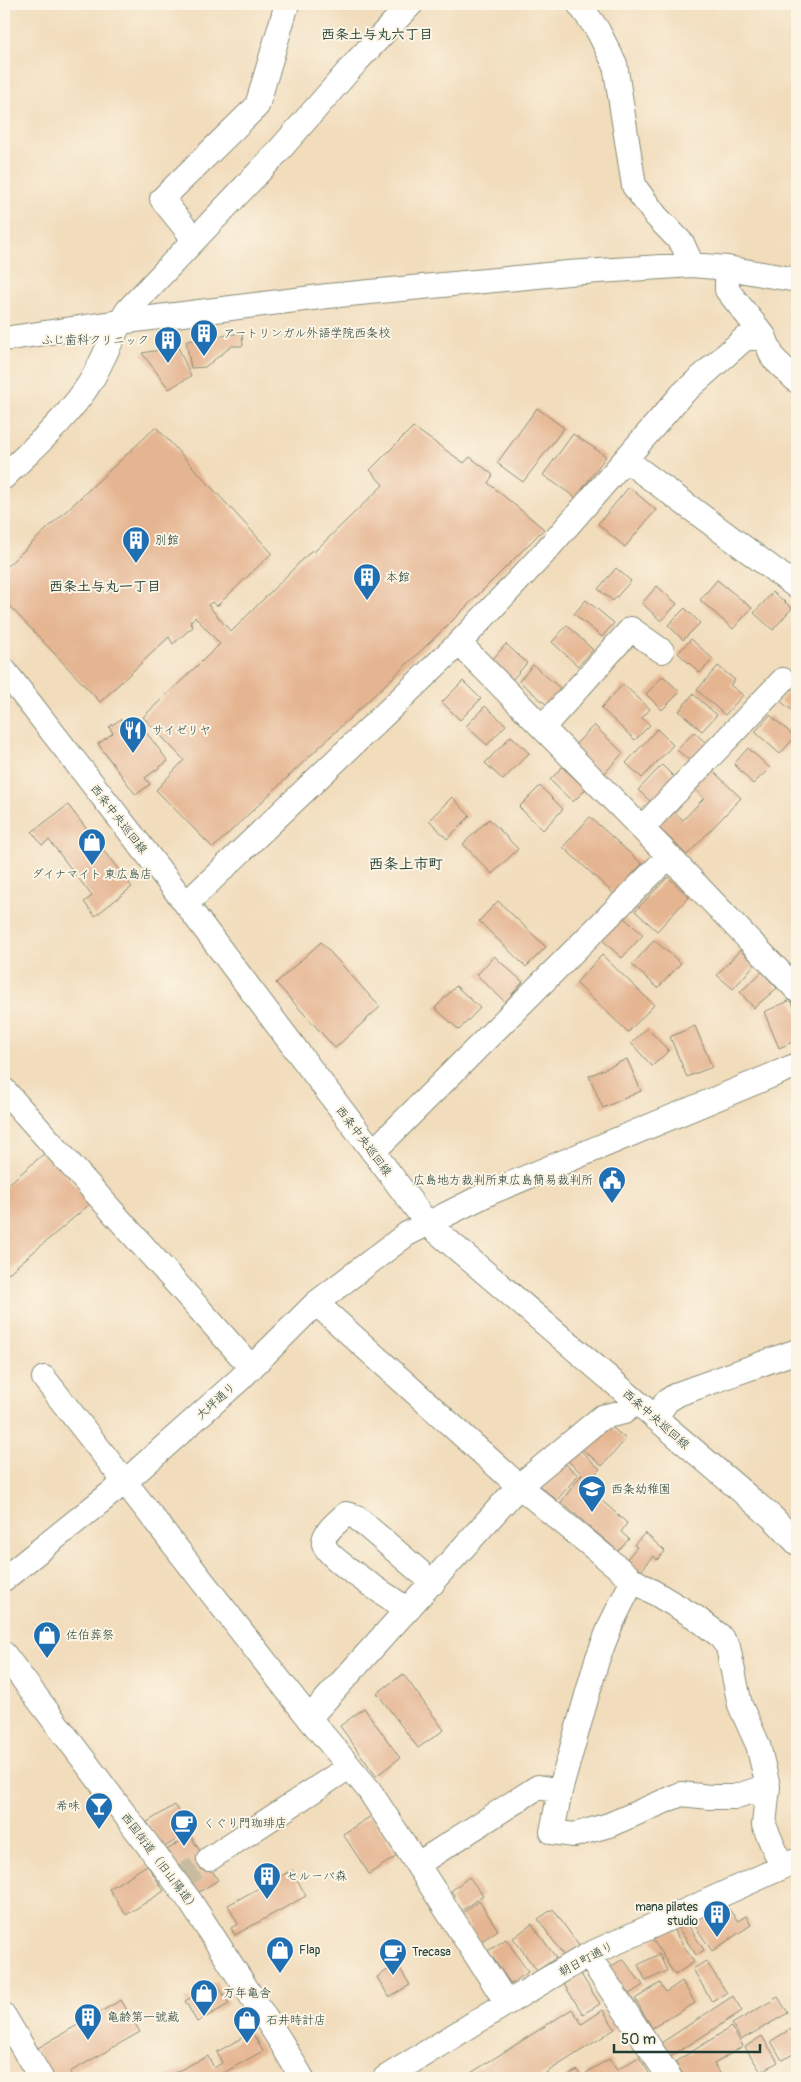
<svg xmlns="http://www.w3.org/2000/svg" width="801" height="2082" font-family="Pangolin,'Klee One',sans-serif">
<rect width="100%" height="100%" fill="#fcf5e5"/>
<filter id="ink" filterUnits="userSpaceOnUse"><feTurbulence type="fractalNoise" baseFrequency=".02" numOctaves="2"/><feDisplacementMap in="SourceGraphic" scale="10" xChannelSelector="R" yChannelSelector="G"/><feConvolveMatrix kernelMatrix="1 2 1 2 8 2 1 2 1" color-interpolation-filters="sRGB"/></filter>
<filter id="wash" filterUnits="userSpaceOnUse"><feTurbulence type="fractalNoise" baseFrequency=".0096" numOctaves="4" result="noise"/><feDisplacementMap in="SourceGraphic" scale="20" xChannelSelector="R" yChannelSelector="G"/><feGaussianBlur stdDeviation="1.12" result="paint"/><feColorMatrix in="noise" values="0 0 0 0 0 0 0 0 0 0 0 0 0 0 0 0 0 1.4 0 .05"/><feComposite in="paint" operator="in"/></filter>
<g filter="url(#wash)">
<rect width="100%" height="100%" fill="#f1dcbb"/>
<g id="blocks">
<path fill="#e5b592" d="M242 333 243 346H232L205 367 191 368 186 341Z
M178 347 191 376 169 389 142 353Z
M537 408 564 428 523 482 497 463Z
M156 427 272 553 217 606 212 602 208 605 231 632 312 550 314 552 383 485 370 470 413 427 464 463 470 457 493 475 488 483 544 529 447 626 213 848 156 790 184 760 143 717 220 644 195 617 190 622 193 627 188 631 173 644 169 637 100 702 4 600V569Z
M573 434 606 456 576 498 543 475Z
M629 487 656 510 625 547 598 524Z
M616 568 631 581 613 601 598 589Z
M717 580 752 608 733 629 700 600Z
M657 586 677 604 661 621 642 603Z
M773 592 792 608 773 630 754 613Z
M586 600 614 623 602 637 574 614Z
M685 608 700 623 683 640 668 625Z
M567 625 593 650 578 666 552 642Z
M691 639 713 659 700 673 678 653Z
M506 644 527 663 512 680 491 661Z
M533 665 562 690 548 706 519 681Z
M718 666 735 680 730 685 743 695 725 715 697 690Z
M663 676 680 692 662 710 646 694Z
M463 681 481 699 460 720 442 702Z
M797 683V714L780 701Z
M623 684 650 709 642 718 650 725 635 740 601 708Z
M693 694 717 715 702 731 679 711Z
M485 706 506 725 487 745 466 726Z
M770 715 795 737 780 754 755 732Z
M121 719 125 724 129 720 134 727 139 723 168 761 145 778 150 784 136 795 98 744 113 733 109 727Z
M594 725 623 753 602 776 572 748Z
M657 729 673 745 642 778 626 763Z
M694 732 708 745 691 762 677 750Z
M511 736 529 753 503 780 485 763Z
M748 748 770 768 753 784 734 764Z
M662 765 677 780 653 804 638 790Z
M562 767 586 789 573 802 550 780Z
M709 767 741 798 687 855 656 825 671 809 683 820 704 798 691 786Z
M540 786 563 809 543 830 519 807Z
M452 797 470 816 447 839 429 820Z
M68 805 132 887 95 916 84 902 92 896 49 840 42 845 32 832Z
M590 817 642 864 614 894 563 847Z
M489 819 518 849 492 874 463 844Z
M668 877 689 897 657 931 635 911Z
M498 901 546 947 526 967 479 921Z
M622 916 643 935 622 958 601 939Z
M654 940 681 963 658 988 632 965Z
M321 942 380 1007 335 1048 276 983Z
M740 950 755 964 733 989 717 975Z
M602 955 654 1005 628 1032 576 983Z
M494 956 523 982 505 1002 477 975Z
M762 972 777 988 754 1008 740 992Z
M456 986 480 1008 459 1030 435 1008Z
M791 1000 797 1014V1040L779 1048 764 1012Z
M695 1026 712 1067 687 1077 670 1037Z
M647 1028 669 1051 652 1066 631 1043Z
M627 1059 641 1091 603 1108 589 1076Z
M46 1152 90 1204 4 1277V1188Z
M608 1424 626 1439 602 1466 581 1448Z
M579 1449 600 1469 595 1474 600 1479 590 1490 627 1523 621 1532 629 1539 618 1551 561 1502 582 1474 567 1460Z
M563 1462 578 1475 557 1500 537 1484Z
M645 1533 665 1551 657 1560 654 1556 640 1572 626 1560 637 1547 634 1545Z
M403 1674 444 1730 418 1748 377 1693Z
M364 1708 400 1758 376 1776 340 1726Z
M175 1805 192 1830 163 1848 147 1822Z
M371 1816 397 1856 369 1874 343 1834Z
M190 1835 218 1880 193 1896 165 1851Z
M147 1865 164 1891 126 1915 109 1889Z
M292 1870 306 1896 235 1935 231 1928 238 1924 228 1905Z
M469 1877 483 1895 460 1912 451 1900 455 1896 451 1891Z
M479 1901 498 1930 480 1942 461 1914Z
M724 1903 738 1921 746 1916 751 1925 712 1951 691 1920Z
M553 1909 579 1946 564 1956 538 1919Z
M686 1922 704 1950 696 1955 678 1927Z
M532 1924 556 1958 537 1971 513 1938Z
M672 1928 694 1962 675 1975 653 1940Z
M506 1939 528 1972 511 1984 488 1951Z
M659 1954 667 1971 646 1981 638 1965Z
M623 1959 643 1985 620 2000 602 1972Z
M706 1961 727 1993 712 2002 693 1969Z
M397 1964 410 1985 389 1997 377 1977Z
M580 1973 600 2004 583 2014 563 1983Z
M682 1981 695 2003 652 2028 635 1999 660 1983 666 1992Z
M216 1982 229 2004 197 2022 185 2001Z
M733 1996 742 2011 664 2061 655 2047Z
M778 1997 788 2013 741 2040 732 2024Z
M121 2000 140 2032 70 2072 74 2078H53L36 2049Z
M572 2009 582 2024 603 2010 615 2029 538 2078H463Z
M731 2027 743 2046 714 2064 723 2078H685L675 2062Z
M791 2029 797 2041V2052L782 2060 771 2041Z
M252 2032 263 2051 218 2076 214 2078H164L208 2056 214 2068 222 2063 217 2052Z
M762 2036 778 2062 761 2072 745 2047Z
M639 2057 652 2078H589L586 2073 609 2059 617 2070Z
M577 2070 582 2078H564Z"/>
</g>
</g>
<g filter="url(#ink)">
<use href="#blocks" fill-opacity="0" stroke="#888c78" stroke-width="1"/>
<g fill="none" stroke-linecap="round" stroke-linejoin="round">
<path stroke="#c7bca0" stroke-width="24" stroke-dasharray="24 12" stroke-linecap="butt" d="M176 1881 209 1859"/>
<g stroke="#888c78" stroke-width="26">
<path id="minor" d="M579 4 597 29 615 64 634 186 656 216 682 243 692 265
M194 239 162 199 257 106 287 4
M764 336 773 358 797 381
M4 339 119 322 328 296 568 273 692 265 727 268 797 280
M626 460 797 587
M4 477C34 447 68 418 91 381 105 358 113 332 128 310L275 155 358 60 411 4
M459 643 663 850 797 990
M4 670 186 904 427 1223 773 1518 797 1543
M543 727 631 629 662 651
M642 828 783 680
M186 904 459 643 544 553 682 394 744 339 764 336 727 290V268
M4 1090 251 1367
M373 1152 669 856
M316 1303 519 1486 633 1580 695 1617 719 1635 728 1647 740 1705 758 1745 768 1786 764 1825 782 1867
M44 1378 309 1718 369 1790 507 2003
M655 1418 667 1401 678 1394 797 1351
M4 1579 126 1481 239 1380 316 1303 407 1234 489 1193 797 1065
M408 1610C393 1599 327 1559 324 1544 322 1533 340 1520 346 1514L356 1517 433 1583
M4 1654 190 1901 281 2042 302 2078
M309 1718 519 1486 602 1417 624 1412 636 1402
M560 1791 552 1832 574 1835 609 1825 681 1794 710 1797H734L768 1786
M209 1859 349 1767
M418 1864 538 1787 560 1791 597 1660 611 1624 633 1580
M588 1955 670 2078
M4 2016 41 2078
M385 2078 507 2003 588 1955 796 1861"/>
</g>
<use href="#minor" stroke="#fff" stroke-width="24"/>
</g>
</g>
<defs>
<g id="building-pin" transform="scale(1.4375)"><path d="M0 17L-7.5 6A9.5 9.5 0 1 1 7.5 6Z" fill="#1f6fb2" stroke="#fcf5e5"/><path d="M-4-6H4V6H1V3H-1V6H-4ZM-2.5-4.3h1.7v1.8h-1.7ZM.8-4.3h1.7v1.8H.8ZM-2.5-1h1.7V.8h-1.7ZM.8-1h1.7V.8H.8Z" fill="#fff"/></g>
<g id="restaurant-pin" transform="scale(1.4375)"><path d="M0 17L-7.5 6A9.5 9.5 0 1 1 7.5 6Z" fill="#1f6fb2" stroke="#fcf5e5"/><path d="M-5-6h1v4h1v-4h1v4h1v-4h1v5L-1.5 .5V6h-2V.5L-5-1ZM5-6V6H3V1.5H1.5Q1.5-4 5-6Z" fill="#fff"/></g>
<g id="shop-pin" transform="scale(1.4375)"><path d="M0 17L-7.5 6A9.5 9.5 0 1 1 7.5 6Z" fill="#1f6fb2" stroke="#fcf5e5"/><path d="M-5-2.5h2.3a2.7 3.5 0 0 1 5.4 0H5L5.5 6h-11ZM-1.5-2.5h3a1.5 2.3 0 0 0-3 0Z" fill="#fff"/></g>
<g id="civic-pin" transform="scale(1.4375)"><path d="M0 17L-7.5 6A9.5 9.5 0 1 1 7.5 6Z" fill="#1f6fb2" stroke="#fcf5e5"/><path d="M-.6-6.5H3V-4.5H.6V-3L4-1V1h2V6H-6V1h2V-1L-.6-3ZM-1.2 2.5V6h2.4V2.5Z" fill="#fff"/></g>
<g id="school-pin" transform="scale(1.4375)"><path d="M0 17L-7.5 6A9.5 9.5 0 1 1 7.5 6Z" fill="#1f6fb2" stroke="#fcf5e5"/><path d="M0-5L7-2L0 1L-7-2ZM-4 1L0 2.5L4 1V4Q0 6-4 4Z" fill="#fff"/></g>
<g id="bar-pin" transform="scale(1.4375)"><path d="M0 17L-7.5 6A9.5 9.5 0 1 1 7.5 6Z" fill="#1f6fb2" stroke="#fcf5e5"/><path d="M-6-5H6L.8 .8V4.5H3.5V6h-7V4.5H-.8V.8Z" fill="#fff"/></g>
<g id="cafe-pin" transform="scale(1.4375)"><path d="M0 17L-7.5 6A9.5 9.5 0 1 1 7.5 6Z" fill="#1f6fb2" stroke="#fcf5e5"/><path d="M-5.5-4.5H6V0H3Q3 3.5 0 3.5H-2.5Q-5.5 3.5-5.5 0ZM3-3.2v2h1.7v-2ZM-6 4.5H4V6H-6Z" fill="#fff"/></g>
</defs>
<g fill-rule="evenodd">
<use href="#building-pin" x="204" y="333"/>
<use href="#building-pin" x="168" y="340"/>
<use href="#building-pin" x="136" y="540"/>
<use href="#building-pin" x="367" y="577"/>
<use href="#restaurant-pin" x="133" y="730"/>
<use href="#shop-pin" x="92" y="842"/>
<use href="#civic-pin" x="612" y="1180"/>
<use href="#school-pin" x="592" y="1489"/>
<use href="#shop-pin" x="47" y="1635"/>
<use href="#bar-pin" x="99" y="1806"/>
<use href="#cafe-pin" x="184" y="1823"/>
<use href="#building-pin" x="267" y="1876"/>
<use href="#building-pin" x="717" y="1914"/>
<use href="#shop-pin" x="280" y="1950"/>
<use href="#cafe-pin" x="393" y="1952"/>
<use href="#shop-pin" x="204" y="1993"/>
<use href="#building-pin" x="88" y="2017"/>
<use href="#shop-pin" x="247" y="2020"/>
</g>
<g text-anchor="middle" stroke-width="4" stroke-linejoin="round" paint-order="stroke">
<g font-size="12" fill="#1f3d34" stroke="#fcf5e5" text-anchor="start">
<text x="223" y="337">アートリンガル外語学院西条校</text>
<text x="149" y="344" text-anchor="end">ふじ歯科クリニック</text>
<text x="155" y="544">別館</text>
<text x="386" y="581">本館</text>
<text x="152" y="734">サイゼリヤ</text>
<text x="92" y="878" text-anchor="middle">ダイナマイト 東広島店</text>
<text x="593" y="1184" text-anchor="end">広島地方裁判所東広島簡易裁判所</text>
<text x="611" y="1493">西条幼稚園</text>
<text x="66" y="1639">佐伯葬祭</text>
<text x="80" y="1810" text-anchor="end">希味</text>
<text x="203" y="1827">くぐり門珈琲店</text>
<text x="286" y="1880">セルーバ森</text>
<text x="698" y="1911" text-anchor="end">mana pilates<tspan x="698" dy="14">studio</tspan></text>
<text x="299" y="1954">Flap</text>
<text x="412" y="1956">Trecasa</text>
<text x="223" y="1997">万年亀舎</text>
<text x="107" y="2021">亀齢第一號藏</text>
<text x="266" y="2024">石井時計店</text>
</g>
<g font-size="12" fill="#1f3d34" stroke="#fcf5e5">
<text transform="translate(119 819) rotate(52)" y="4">西条中央巡回線</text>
<text transform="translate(364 1141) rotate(53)" y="4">西条中央巡回線</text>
<text transform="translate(216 1401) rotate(-42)" y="4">大坪通り</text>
<text transform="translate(656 1419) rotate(41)" y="4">西条中央巡回線</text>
<text transform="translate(160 1862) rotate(53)" y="4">西国街道（旧山陽道）</text>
<text transform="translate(586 1959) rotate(-28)" y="4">朝日町通り</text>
</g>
<g font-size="14" font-weight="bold" fill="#1f3d34" stroke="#fcf5e5">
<text x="377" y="39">西条土与丸六丁目</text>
<text x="105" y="591">西条土与丸一丁目</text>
</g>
<g font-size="15" font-weight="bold" fill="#1f3d34" stroke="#fcf5e5">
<text x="406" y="869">西条上市町</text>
</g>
</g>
<rect width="801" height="2082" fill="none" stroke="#fcf5e5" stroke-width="20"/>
<path d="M614 2044v8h146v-8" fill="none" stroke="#1f3d34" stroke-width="2.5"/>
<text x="621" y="2044" font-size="15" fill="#1f3d34" stroke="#fcf5e5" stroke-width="4" paint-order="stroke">50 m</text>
</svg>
